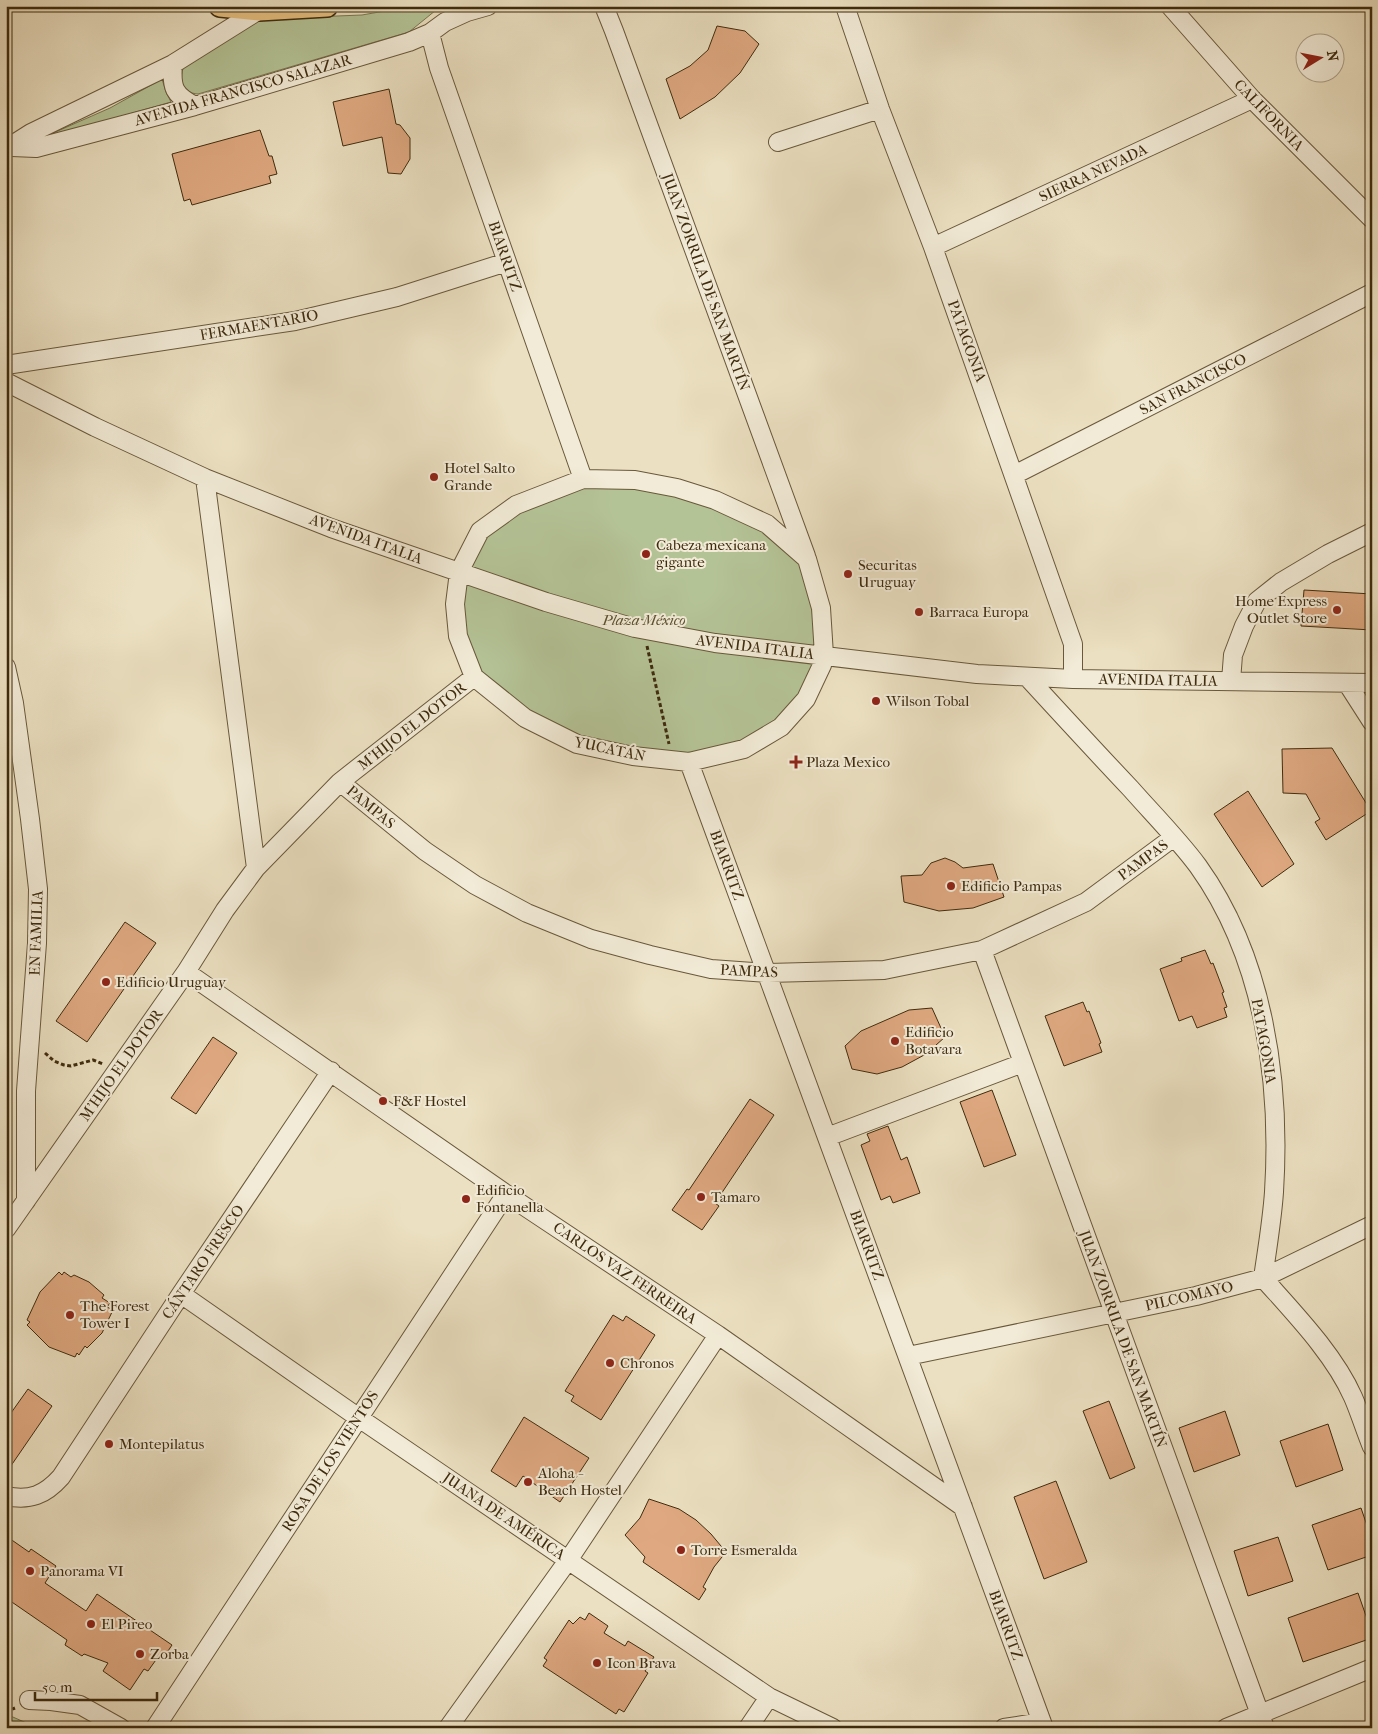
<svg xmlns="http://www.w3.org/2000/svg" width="1378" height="1734" font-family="'IM FELL French Canon',serif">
<rect width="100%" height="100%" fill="#ebe0c1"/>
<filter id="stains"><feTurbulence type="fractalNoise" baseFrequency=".004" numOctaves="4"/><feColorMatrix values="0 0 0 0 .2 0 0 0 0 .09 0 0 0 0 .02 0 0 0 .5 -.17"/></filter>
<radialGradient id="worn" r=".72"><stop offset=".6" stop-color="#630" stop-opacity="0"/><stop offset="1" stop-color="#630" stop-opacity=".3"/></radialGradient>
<path fill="#b4c396" stroke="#797752" d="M413 6H441L409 32 198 94C181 93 178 78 185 64L261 19 362 15Z
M162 79 166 92 171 102 35 141 110 108Z
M583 479 715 500 807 559 824 655 781 727 689 762 577 744 474 677 455 604 480 531Z
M6 1714 31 1725 90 1722 99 1728H11L6 1722Z"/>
<path fill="#dfa880" stroke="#3e2b0e" d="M717 26 745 31 759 44 740 73 715 97 680 119 666 79 690 66 708 50Z
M389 89 396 124 400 125 410 138V159L401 174 388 173 382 137 343 146 333 102Z
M260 130 269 156H272L277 174 269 176 271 183 192 205 190 199 184 201 172 154Z
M1304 590 1372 594V630L1301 626Z
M1332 748 1371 811 1326 840 1315 822 1320 819 1306 794 1283 793 1282 749Z
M1248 791 1294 864 1262 887 1214 814Z
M945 858 955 862 963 868 993 864 1004 897 973 908 939 911 904 902 901 876 922 875 931 863Z
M125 922 156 943 87 1042 56 1021Z
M1205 950 1211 964 1213 963 1224 992 1222 993 1227 1007 1224 1008 1227 1017 1197 1028 1192 1016 1179 1021 1160 969 1182 961 1181 958Z
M1083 1002 1087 1012 1089 1011 1101 1043 1099 1044 1102 1052 1064 1066 1045 1016Z
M932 1008 945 1037 926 1054 902 1067 877 1074 852 1069 845 1046 861 1031 909 1010Z
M213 1037 237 1053 196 1114 171 1098Z
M992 1090 1016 1155 984 1167 960 1102Z
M750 1099 774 1115 715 1203 719 1206 702 1230 672 1210 687 1189 689 1190Z
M888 1126 901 1160 907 1157 920 1193 893 1203 890 1196 881 1200 861 1145 870 1141 867 1134Z
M59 1272 62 1275 64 1272 71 1277 74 1275 89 1282 104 1295 102 1298 110 1303 107 1307 113 1310 102 1333 87 1348 85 1346 79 1355 77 1353 75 1357 49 1347 27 1325 30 1322 27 1320 40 1292Z
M613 1315 623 1321 626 1316 655 1335 601 1420 571 1401 574 1396 565 1391Z
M28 1389 52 1406 6 1473V1420Z
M1109 1401 1135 1468 1110 1479 1083 1411Z
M1225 1411 1240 1455 1194 1472 1179 1428Z
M524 1417 589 1458 560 1502 523 1476 516 1487 491 1471Z
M1328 1424 1343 1470 1296 1487 1280 1441Z
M1056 1481 1087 1562 1044 1579 1014 1497Z
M649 1499 679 1509 696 1520 711 1534 726 1552 714 1567 703 1587 706 1589 699 1600 643 1562 645 1557 625 1535 640 1518Z
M1361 1508 1372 1540V1555L1328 1570 1312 1525Z
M6 1536 29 1552 31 1549 56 1566 45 1583 86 1611 97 1594 172 1645 162 1660 158 1657 148 1671 144 1669 130 1690 103 1671 108 1663 84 1654 82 1656 65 1645 67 1640 6 1598Z
M1278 1537 1293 1581 1248 1596 1234 1551Z
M1358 1593 1372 1633V1638L1303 1662 1288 1618Z
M589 1613 608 1626 604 1633 625 1646 628 1641 654 1657 645 1671 648 1673 624 1712 619 1709 616 1714 543 1666 547 1660 544 1658 569 1620 573 1624 580 1617 585 1620Z"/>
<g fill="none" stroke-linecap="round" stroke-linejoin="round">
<g stroke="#69583b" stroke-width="20">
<path id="minor" d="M604 6 614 31 806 556
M845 6 880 109 933 247 1073 644V679
M1170 6 1252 99 1372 219
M430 33 439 68 583 479
M173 64C171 88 174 95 195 106
M778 142 880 109
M9 147 31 133 173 64 264 7
M12 147 36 148 195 106 409 42 430 33 445 22 467 12 488 6
M933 247 1252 99
M6 365 295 321 397 297 507 262
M6 382 95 427 205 478 331 528 546 602 635 628 715 643 977 674 1073 679 1372 683
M1014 475 1372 293
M205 478 256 868
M583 479 635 480 677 488 715 500 767 524 807 559 821 608 824 655 822 665 806 699 781 727 744 749 689 762 633 756 577 744 525 718 474 677 458 636 455 604 459 572 480 531 516 505Z
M6 667 14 703 30 819 38 889 37 943 26 1091V1201
M1028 678C1062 715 1096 752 1131 789 1153 814 1178 839 1198 866 1264 958 1281 1081 1274 1192 1272 1221 1267 1250 1263 1278 1294 1313 1334 1354 1353 1397 1360 1413 1365 1430 1372 1447
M1231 681 1233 655 1244 626 1257 601 1281 582 1328 554 1372 532
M1347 683 1372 722
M689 762 1044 1728
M340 782 425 851 475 885 527 913 591 939 650 955 711 969 768 973 884 970 982 950 1086 902 1174 837
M982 950 1265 1728
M186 972 506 1194 718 1335 963 1507
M827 1137 1023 1063
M6 1229 186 972 225 910 256 868 340 782 474 677
M181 1294 359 1418 769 1697 833 1728
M908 1356 1196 1296 1263 1278 1372 1225
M6 1496C30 1501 45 1495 61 1477L181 1294 331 1071
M29 1700 51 1701 80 1705 121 1728
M155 1728 506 1194
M448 1728 569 1559 718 1335
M748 1728 769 1697
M1004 1728 1042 1722
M1226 1728 1372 1668"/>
</g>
<g stroke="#3e2b0e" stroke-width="24">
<path id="major" d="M220 6 259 10 327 6"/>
</g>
<path stroke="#3e2b0e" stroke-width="3" stroke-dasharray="4 2.5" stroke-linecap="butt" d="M647 646 669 744
M45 1053 54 1061 64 1065 71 1066 93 1060 103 1064
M6 1709 10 1710 15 1708"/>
<use href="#minor" stroke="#f2ebd7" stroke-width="18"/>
<use href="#major" stroke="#e6c080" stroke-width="21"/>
</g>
<g fill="#8f2418" stroke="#f2ebd7" stroke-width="2">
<circle cx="434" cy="477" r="5"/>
<circle cx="646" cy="554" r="5"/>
<circle cx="848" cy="574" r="5"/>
<circle cx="1337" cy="610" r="5"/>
<circle cx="919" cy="612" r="5"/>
<circle cx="876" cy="701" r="5"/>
<path d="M793.5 754.5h5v5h5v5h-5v5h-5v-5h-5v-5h5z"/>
<circle cx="951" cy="886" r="5"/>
<circle cx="106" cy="982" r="5"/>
<circle cx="895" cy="1041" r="5"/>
<circle cx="383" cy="1101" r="5"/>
<circle cx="701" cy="1197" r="5"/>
<circle cx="466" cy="1199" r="5"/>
<circle cx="70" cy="1315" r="5"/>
<circle cx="610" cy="1363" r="5"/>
<circle cx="109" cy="1444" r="5"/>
<circle cx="528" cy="1482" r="5"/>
<circle cx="681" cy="1550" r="5"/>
<circle cx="30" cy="1571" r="5"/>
<circle cx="91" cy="1624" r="5"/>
<circle cx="140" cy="1654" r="5"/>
<circle cx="597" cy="1663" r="5"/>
</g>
<g text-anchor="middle" stroke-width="4" stroke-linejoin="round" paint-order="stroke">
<g font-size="15" fill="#3e2b0e" stroke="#f2ebd7">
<text transform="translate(243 90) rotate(-16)" y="5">AVENIDA FRANCISCO SALAZAR</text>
<text transform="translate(1269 115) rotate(46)" y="5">CALIFORNIA</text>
<text transform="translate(1093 173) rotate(-25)" y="5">SIERRA NEVADA</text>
<text transform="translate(505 256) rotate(71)" y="5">BIARRITZ</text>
<text transform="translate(706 282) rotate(70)" y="5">JUAN ZORRILA DE SAN MARTÍN</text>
<text transform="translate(259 325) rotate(-10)" y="5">FERMAENTARIO</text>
<text transform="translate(967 341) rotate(70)" y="5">PATAGONIA</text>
<text transform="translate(1193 384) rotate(-27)" y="5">SAN FRANCISCO</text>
<text transform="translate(366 539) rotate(20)" y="5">AVENIDA ITALIA</text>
<text transform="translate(755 647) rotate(7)" y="5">AVENIDA ITALIA</text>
<text transform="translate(1158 680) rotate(1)" y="5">AVENIDA ITALIA</text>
<text transform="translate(412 726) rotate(-38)" y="5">M'HIJO EL DOTOR</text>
<text transform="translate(610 749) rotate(12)" y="5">YUCATÁN</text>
<text transform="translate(371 807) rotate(40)" y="5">PAMPAS</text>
<text transform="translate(1143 860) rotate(-36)" y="5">PAMPAS</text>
<text transform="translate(727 865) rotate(70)" y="5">BIARRITZ</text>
<text transform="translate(36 933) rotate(-88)" y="5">EN FAMILIA</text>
<text transform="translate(749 971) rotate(3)" y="5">PAMPAS</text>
<text transform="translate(1264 1041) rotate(80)" y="5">PATAGONIA</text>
<text transform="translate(121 1065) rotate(-55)" y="5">M'HIJO EL DOTOR</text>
<text transform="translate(867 1245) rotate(70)" y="5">BIARRITZ</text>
<text transform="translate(203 1262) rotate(-56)" y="5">CÁNTARO FRESCO</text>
<text transform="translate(625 1273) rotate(34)" y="5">CARLOS VAZ FERREIRA</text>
<text transform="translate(1189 1296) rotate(-13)" y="5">PILCOMAYO</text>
<text transform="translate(1123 1339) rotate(70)" y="5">JUAN ZORRILA DE SAN MARTÍN</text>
<text transform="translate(330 1461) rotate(-57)" y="5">ROSA DE LOS VIENTOS</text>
<text transform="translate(504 1516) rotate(34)" y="5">JUANA DE AMÉRICA</text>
<text transform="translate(1006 1625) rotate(70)" y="5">BIARRITZ</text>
</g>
<g font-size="15" fill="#3e2b0e" stroke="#f2ebd7" text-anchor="start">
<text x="444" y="473">Hotel Salto<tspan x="444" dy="17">Grande</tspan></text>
<text x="656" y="550">Cabeza mexicana<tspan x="656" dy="17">gigante</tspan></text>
<text x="858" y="570">Securitas<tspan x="858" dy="17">Uruguay</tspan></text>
<text x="1327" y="606" text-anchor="end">Home Express<tspan x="1327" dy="17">Outlet Store</tspan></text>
<text x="929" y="617">Barraca Europa</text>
<text x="886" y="706">Wilson Tobal</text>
<text x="806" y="767">Plaza Mexico</text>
<text x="961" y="891">Edificio Pampas</text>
<text x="116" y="987">Edificio Uruguay</text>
<text x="905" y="1037">Edificio<tspan x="905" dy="17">Botavara</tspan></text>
<text x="393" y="1106">F&amp;F Hostel</text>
<text x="476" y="1195">Edificio<tspan x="476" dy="17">Fontanella</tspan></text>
<text x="711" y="1202">Tamaro</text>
<text x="80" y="1311">The Forest<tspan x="80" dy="17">Tower I</tspan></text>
<text x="620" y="1368">Chronos</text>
<text x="119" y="1449">Montepilatus</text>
<text x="538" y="1478">Aloha -<tspan x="538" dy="17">Beach Hostel</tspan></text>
<text x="691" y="1555">Torre Esmeralda</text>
<text x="40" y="1576">Panorama VI</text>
<text x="101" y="1629">El Pireo</text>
<text x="150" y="1659">Zorba</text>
<text x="607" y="1668">Icon Brava</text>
</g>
<g font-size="15" font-style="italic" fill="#5c5130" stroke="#f2ebd7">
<text x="644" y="625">Plaza México</text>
</g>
</g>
<rect width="1378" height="1734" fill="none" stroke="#ebe0c1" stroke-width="25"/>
<rect x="8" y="8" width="1363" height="1719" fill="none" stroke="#3e2b0e" stroke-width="2.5"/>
<rect x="12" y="12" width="1353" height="1709" fill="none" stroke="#3e2b0e"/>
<g transform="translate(1320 58) rotate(80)"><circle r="24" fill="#f2ebd7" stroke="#aa9e87"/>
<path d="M0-4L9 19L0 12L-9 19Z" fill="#8f2418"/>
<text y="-8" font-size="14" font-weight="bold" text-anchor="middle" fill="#3e2b0e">N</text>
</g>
<path d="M35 1692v8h122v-8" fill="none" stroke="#3e2b0e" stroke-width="2.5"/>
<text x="42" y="1692" font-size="15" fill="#3e2b0e" stroke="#f2ebd7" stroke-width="4" paint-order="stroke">50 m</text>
<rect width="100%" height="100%" filter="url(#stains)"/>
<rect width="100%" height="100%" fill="url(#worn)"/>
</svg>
